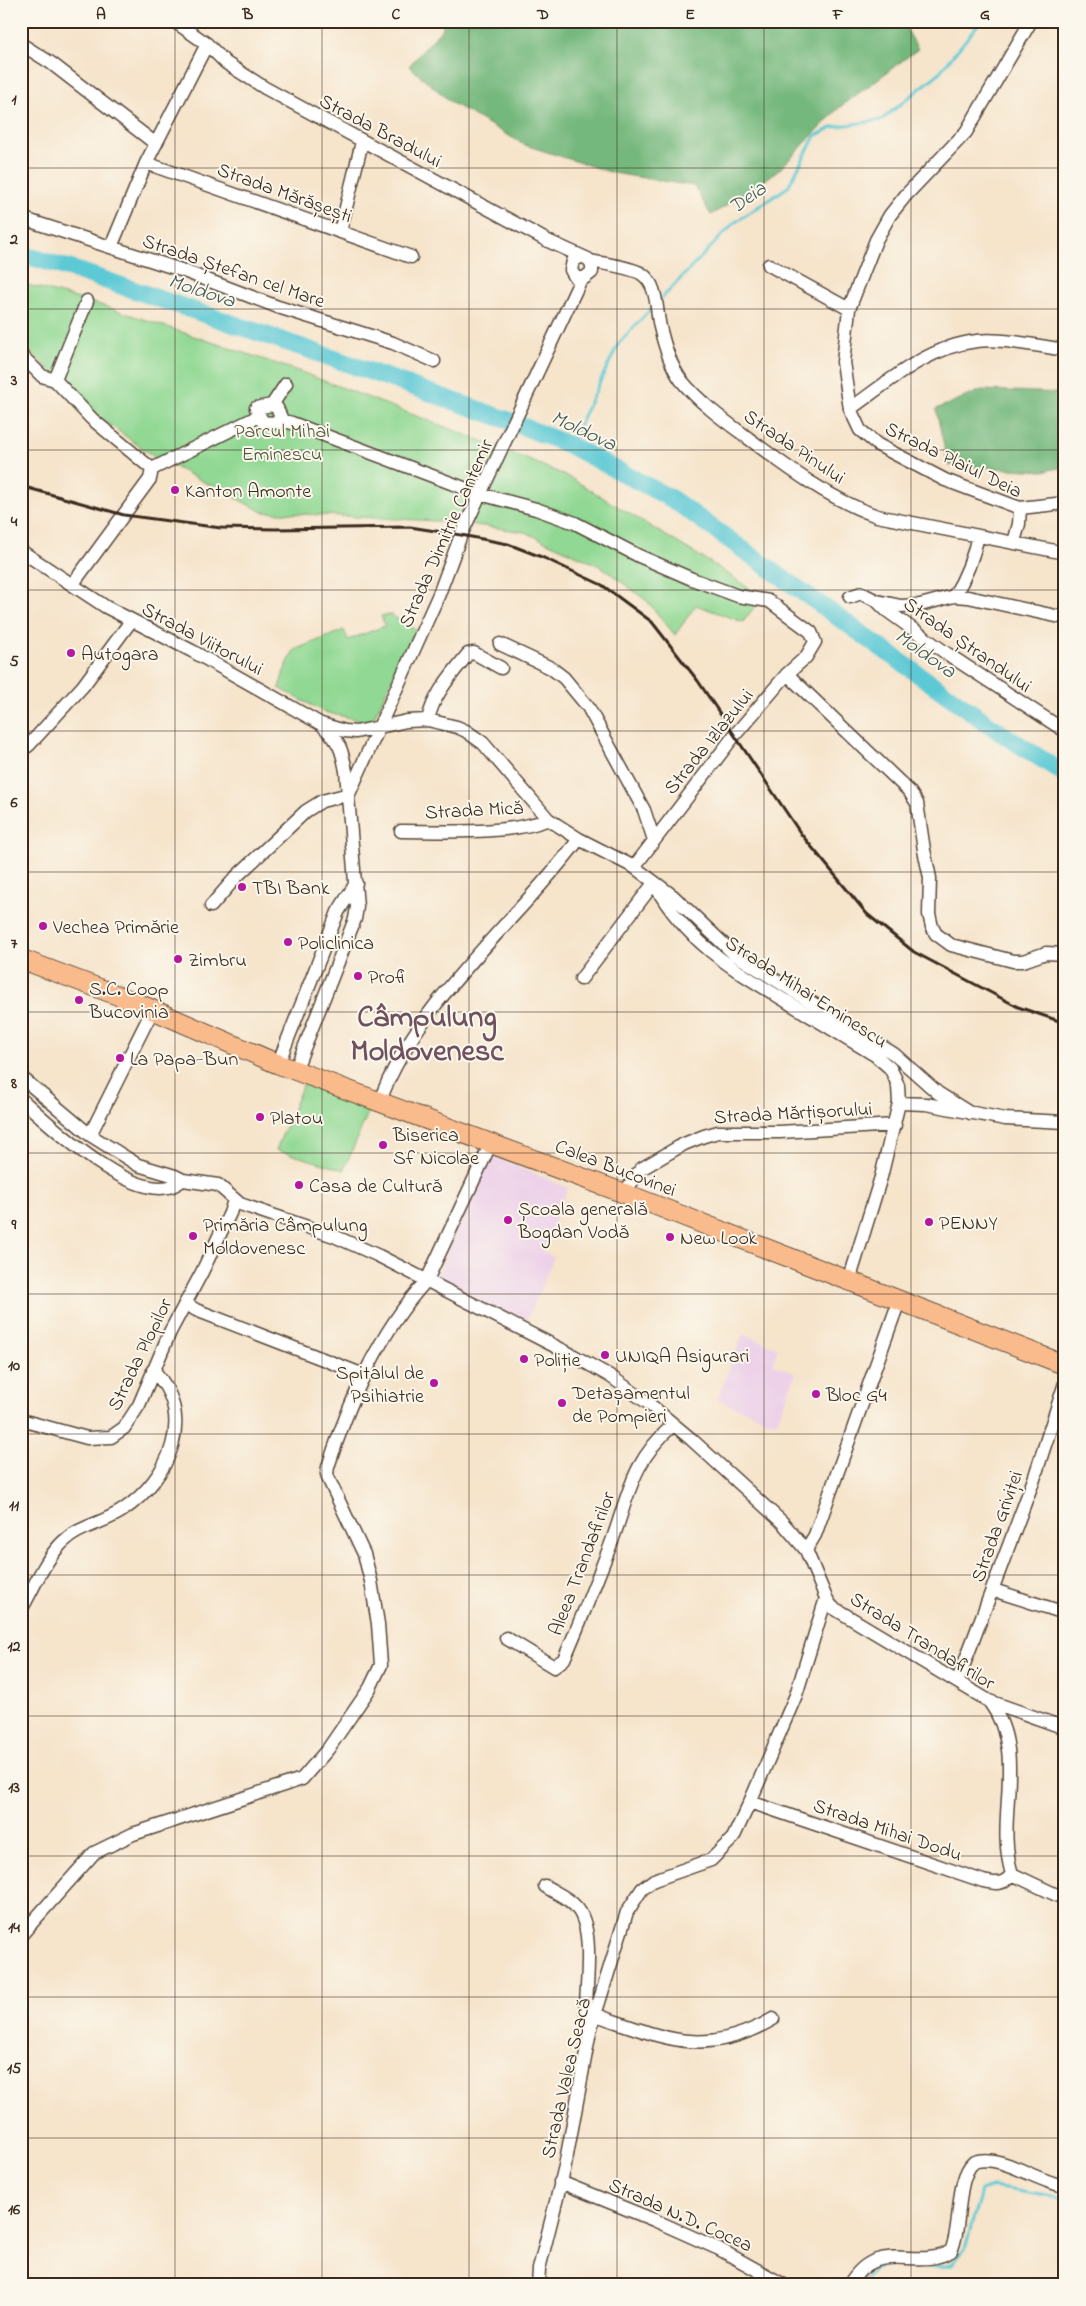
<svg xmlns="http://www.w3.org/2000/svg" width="1086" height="2306" font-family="'Indie Flower',sans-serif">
<rect width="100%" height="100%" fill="#fbf7ec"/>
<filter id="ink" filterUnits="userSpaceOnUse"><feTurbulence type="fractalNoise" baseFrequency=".02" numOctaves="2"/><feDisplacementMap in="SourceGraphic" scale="10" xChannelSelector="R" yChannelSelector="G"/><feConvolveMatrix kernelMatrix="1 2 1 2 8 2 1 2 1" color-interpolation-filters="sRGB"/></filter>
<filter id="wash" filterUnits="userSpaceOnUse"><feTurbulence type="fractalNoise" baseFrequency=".0096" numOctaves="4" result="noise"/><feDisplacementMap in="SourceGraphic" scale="20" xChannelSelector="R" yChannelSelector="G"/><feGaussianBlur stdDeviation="1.12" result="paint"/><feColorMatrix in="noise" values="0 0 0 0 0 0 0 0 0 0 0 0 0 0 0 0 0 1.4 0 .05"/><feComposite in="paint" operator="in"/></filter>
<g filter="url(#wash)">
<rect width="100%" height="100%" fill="#f6e4cb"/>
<path fill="#edd1e9" d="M488 1154 568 1188 542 1252 554 1257 525 1325 436 1278Z
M743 1334 778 1348 772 1364 796 1373 776 1423 717 1400Z"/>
<path fill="#90d893" stroke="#668158" d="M21 283 101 305 301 372 503 449 569 477 716 566 762 597 743 622 696 605 675 635 647 601 602 567 525 532 455 522 263 512 153 456 99 417 21 343Z
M391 615 416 630 372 721 367 722 324 712 279 688 284 671 294 650 344 630 348 640 385 626 381 616Z
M303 1084 369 1110 344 1170 276 1150Z"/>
<path fill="#74b87d" stroke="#58714e" d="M442 21H902L918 49 839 108 781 168 752 190 711 215 694 186 613 173 525 145 452 103 409 66 443 28Z
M982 390 1065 393V467L1043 471 948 465 936 409Z"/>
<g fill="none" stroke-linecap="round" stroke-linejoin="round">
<path stroke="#5dc9d5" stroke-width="3" d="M659 301 734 223 788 187 815 136 833 127 881 120 938 74 981 21
M569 445 619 343 653 307
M911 2264 931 2267 952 2264 965 2249 981 2191 993 2187 1065 2199
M862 2285 874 2268 892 2263"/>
<path stroke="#5dc9d5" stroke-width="18" d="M21 254 78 271 301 347 507 420 569 445 672 499 998 731 1065 774"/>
</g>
</g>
<g filter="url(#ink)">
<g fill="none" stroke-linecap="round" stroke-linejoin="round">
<g stroke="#574638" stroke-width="15">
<path id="minor" d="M174 21 207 44 226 63 265 88 548 241 588 259 592 264V272L583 279 575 277 571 270 573 261 580 257
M21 44 51 63 156 144
M146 163 411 257
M21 218 181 270 278 307 393 343 434 361
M340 232 362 142
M111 247 146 163 207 44
M591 261C604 264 631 267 642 274 658 285 656 310 660 327 664 344 670 365 681 380 698 401 722 419 744 435 785 466 829 499 877 516L1065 553
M769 265 849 309
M21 355 42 376 55 380
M272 405 286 384
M850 409C888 382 929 346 977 341 1001 338 1040 346 1065 350
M282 420 277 408 272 405 256 408 262 421C273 426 280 419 292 423L480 494 536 509 575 523 639 556 692 579 738 596 769 601 811 632 815 642 806 657 787 674 734 736 634 867
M152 469 259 416
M1020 508 1065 503
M1014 542 1019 524 1020 508 945 480 878 445 860 430 850 409 843 362 849 309 876 240 890 215 906 195 966 132 1031 21
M21 551 106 607 192 651 321 724 345 731 356 732 407 721 428 720 457 727 466 731 483 743 548 819 579 839 634 867 673 896 734 954 894 1054 938 1093 970 1113
M72 585 150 479 152 469 92 419 55 380 87 301
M954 596C966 577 973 558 978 536
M850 597 861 593 877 601 901 606 920 605 954 596 968 597 1065 618
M877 601 886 610 946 653 1065 731
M500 644 551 668 564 678 588 707 644 810 654 840
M787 674 909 791 917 803 924 850 930 878 929 914 932 927 936 934 951 945 1013 961H1023L1046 953 1065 954
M428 720C433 695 452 674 468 654L474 653 501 668
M21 751 29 745 83 686 131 621
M349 794 439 594 461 535 581 279
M401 831C441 831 513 835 548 819
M655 885C686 942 733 969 786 1001 815 1019 845 1037 875 1055L890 1068 895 1078 898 1086 899 1103 881 1177 849 1281
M211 906 237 876 306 811 322 801 349 794
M581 979 654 883
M278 1064 338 912 356 883
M295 1071 355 919 357 907 346 771C342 750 340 742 324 727
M21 1077 90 1135 138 1165 175 1176 183 1180 218 1185 240 1204 334 1236 379 1256 574 1356 610 1376 648 1403 691 1439 782 1522 806 1550 826 1598 832 1607 989 1701C1029 1755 994 1816 1012 1874
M21 1099C51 1126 126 1197 169 1187 174 1186 179 1182 183 1180
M380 1101C416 1001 516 923 579 839
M899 1103 926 1104 1005 1119 1065 1122
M90 1135 153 1009
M624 1193 641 1169 684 1144 704 1136 718 1132H780L895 1125
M185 1303 196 1310 364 1375
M21 1420 87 1438 111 1437 124 1428 139 1405 170 1332 202 1272 230 1213 234 1200
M806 1550 815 1535 899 1301
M993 1590 1065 1613
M21 1610C33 1589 44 1562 60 1545 77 1526 103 1524 123 1510 170 1478 197 1416 153 1370
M506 1638 554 1667 564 1659C580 1623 594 1586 609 1549 629 1498 629 1464 673 1425
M958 1680 1034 1479 1065 1383
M989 1701 1065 1728
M750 1802 983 1881C996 1884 1004 1885 1012 1874
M1012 1874 1065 1899
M545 1886C555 1893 568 1897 576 1907 595 1927 586 1983 586 2009 586 2016 589 2024 590 2031
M21 1935 94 1853 133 1834 302 1779 328 1749 370 1688 381 1665 378 1624 371 1581 364 1554 329 1480 327 1474 328 1467C350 1400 379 1332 427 1280L491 1143
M596 2015C665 2038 704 2059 773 2019
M560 2182 654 2220 719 2249 784 2285
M538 2285 539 2269 565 2166 590 2031 627 1912 642 1889 654 1880 711 1860 733 1838 750 1802 796 1695 826 1598
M849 2285C878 2236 915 2272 951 2251 962 2228 955 2178 974 2162 1001 2153 1036 2182 1065 2186"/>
</g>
<g stroke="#574638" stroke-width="21">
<path id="highway" d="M21 959 130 1000 278 1064 642 1200 1065 1365"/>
</g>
<use href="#minor" stroke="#fff" stroke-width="12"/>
<use href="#highway" stroke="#fabb8c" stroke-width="19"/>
<path stroke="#3b2a1e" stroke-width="3" d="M21 486 124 515 221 528 275 529 410 527 461 535 508 544 544 558 602 585 652 622 698 681 801 834 867 914 914 952 1018 1007 1065 1023"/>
</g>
</g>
<path fill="none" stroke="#3b2a1e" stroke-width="1" stroke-opacity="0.55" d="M175 21V2285M322 21V2285M469 21V2285M617 21V2285M764 21V2285M911 21V2285M21 168H1065M21 309H1065M21 450H1065M21 590H1065M21 731H1065M21 872H1065M21 1012H1065M21 1153H1065M21 1294H1065M21 1434H1065M21 1575H1065M21 1716H1065M21 1856H1065M21 1997H1065M21 2138H1065"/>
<g fill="#b5179e" stroke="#fbf7ec" stroke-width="2">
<circle cx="175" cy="490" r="5"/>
<circle cx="71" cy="653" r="5"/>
<circle cx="242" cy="887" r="5"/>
<circle cx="43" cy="926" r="5"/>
<circle cx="288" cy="942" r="5"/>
<circle cx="178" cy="959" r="5"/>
<circle cx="358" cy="976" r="5"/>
<circle cx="79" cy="1000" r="5"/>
<circle cx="120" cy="1058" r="5"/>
<circle cx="260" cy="1117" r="5"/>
<circle cx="383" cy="1145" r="5"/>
<circle cx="299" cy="1185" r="5"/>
<circle cx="508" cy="1220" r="5"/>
<circle cx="929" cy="1222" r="5"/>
<circle cx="193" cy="1236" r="5"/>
<circle cx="670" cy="1237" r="5"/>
<circle cx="605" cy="1355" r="5"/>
<circle cx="524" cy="1359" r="5"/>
<circle cx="434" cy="1383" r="5"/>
<circle cx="816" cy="1394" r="5"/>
<circle cx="562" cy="1403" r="5"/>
</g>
<g text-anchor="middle" stroke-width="4" stroke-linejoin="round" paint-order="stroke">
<g font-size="20" fill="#3b2a1e" stroke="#fbf7ec">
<text transform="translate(381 130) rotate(28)" y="7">Strada Bradului</text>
<text transform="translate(285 192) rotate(20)" y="7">Strada Mărășești</text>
<text transform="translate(234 270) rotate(19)" y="7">Strada Ștefan cel Mare</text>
<text transform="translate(795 446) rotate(34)" y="7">Strada Pinului</text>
<text transform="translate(954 459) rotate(26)" y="7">Strada Plaiul Deia</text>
<text transform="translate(445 533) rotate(-66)" y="7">Strada Dimitrie Cantemir</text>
<text transform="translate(203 638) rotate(28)" y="7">Strada Viitorului</text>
<text transform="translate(968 644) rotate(35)" y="7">Strada Ștrandului</text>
<text transform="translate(708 741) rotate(-51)" y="7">Strada Izlazului</text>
<text transform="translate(474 809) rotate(-3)" y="7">Strada Mică</text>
<text transform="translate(807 991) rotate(33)" y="7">Strada Mihai Eminescu</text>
<text transform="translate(793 1112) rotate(-3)" y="7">Strada Mărțișorului</text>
<text transform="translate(616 1167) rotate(21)" y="7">Calea Bucovinei</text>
<text transform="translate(139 1354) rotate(-64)" y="7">Strada Plopilor</text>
<text transform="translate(996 1526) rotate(-70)" y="7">Strada Griviței</text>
<text transform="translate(581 1563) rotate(-69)" y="7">Aleea Trandafirilor</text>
<text transform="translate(923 1640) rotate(32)" y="7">Strada Trandafirilor</text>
<text transform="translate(888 1829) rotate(19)" y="7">Strada Mihai Dodu</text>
<text transform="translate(565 2078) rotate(-77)" y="7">Strada Valea Seacă</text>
<text transform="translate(681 2214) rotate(24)" y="7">Strada N.D. Cocea</text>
</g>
<g font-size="20" fill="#50563b" stroke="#fbf7ec">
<text x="282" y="437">Parcul Mihai<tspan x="282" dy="23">Eminescu</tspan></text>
</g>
<g font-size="20" fill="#3b2a1e" stroke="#fbf7ec" text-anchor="start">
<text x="185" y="497">Kanton Amonte</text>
<text x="81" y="660">Autogara</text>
<text x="252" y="894">TBI Bank</text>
<text x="53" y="933">Vechea Primărie</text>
<text x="298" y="949">Policlinica</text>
<text x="188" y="966">Zimbru</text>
<text x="368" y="983">Profi</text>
<text x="89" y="995">S.C. Coop<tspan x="89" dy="23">Bucovinia</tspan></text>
<text x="130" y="1065">La Papa-Bun</text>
<text x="270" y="1124">Platou</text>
<text x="393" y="1141">Biserica<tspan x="393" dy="23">Sf Nicolae</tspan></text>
<text x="309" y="1192">Casa de Cultură</text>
<text x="518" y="1215">Școala generală<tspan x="518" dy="23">Bogdan Vodă</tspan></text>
<text x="939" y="1229">PENNY</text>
<text x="203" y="1231">Primăria Câmpulung<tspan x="203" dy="23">Moldovenesc</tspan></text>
<text x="680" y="1244">New Look</text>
<text x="615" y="1362">UNIQA Asigurari</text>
<text x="534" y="1366">Poliție</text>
<text x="424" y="1379" text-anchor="end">Spitalul de<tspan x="424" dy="23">Psihiatrie</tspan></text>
<text x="572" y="1399">Detașamentul<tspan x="572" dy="23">de Pompieri</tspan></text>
<text x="826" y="1401">Bloc G4</text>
</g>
<g font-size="21" font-style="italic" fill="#455a55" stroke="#fbf7ec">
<text transform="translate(747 197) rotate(-35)" y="7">Deia</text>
<text transform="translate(202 290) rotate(18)" y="7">Moldova</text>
<text transform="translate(584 430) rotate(25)" y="7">Moldova</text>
<text transform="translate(926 653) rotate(35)" y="7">Moldova</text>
</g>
<g font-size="30" font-weight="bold" fill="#6e505f" stroke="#fbf7ec">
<text x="427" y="1026">Câmpulung<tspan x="427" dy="34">Moldovenesc</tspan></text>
</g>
</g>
<rect width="1086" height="2306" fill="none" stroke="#fbf7ec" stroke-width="55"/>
<rect x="28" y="28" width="1030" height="2250" fill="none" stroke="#3b2a1e" stroke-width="2"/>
<g font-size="16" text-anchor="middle" font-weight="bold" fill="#3b2a1e">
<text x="101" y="19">A</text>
<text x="248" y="19">B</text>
<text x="396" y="19">C</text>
<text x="543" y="19">D</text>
<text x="690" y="19">E</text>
<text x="838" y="19">F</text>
<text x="985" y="19">G</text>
<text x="14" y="104">1</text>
<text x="14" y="244">2</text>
<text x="14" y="385">3</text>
<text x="14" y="526">4</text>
<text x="14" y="666">5</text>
<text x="14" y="807">6</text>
<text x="14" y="948">7</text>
<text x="14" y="1088">8</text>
<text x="14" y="1229">9</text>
<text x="14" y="1370">10</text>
<text x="14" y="1510">11</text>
<text x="14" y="1651">12</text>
<text x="14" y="1792">13</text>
<text x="14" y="1932">14</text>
<text x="14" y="2073">15</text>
<text x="14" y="2214">16</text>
</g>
</svg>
